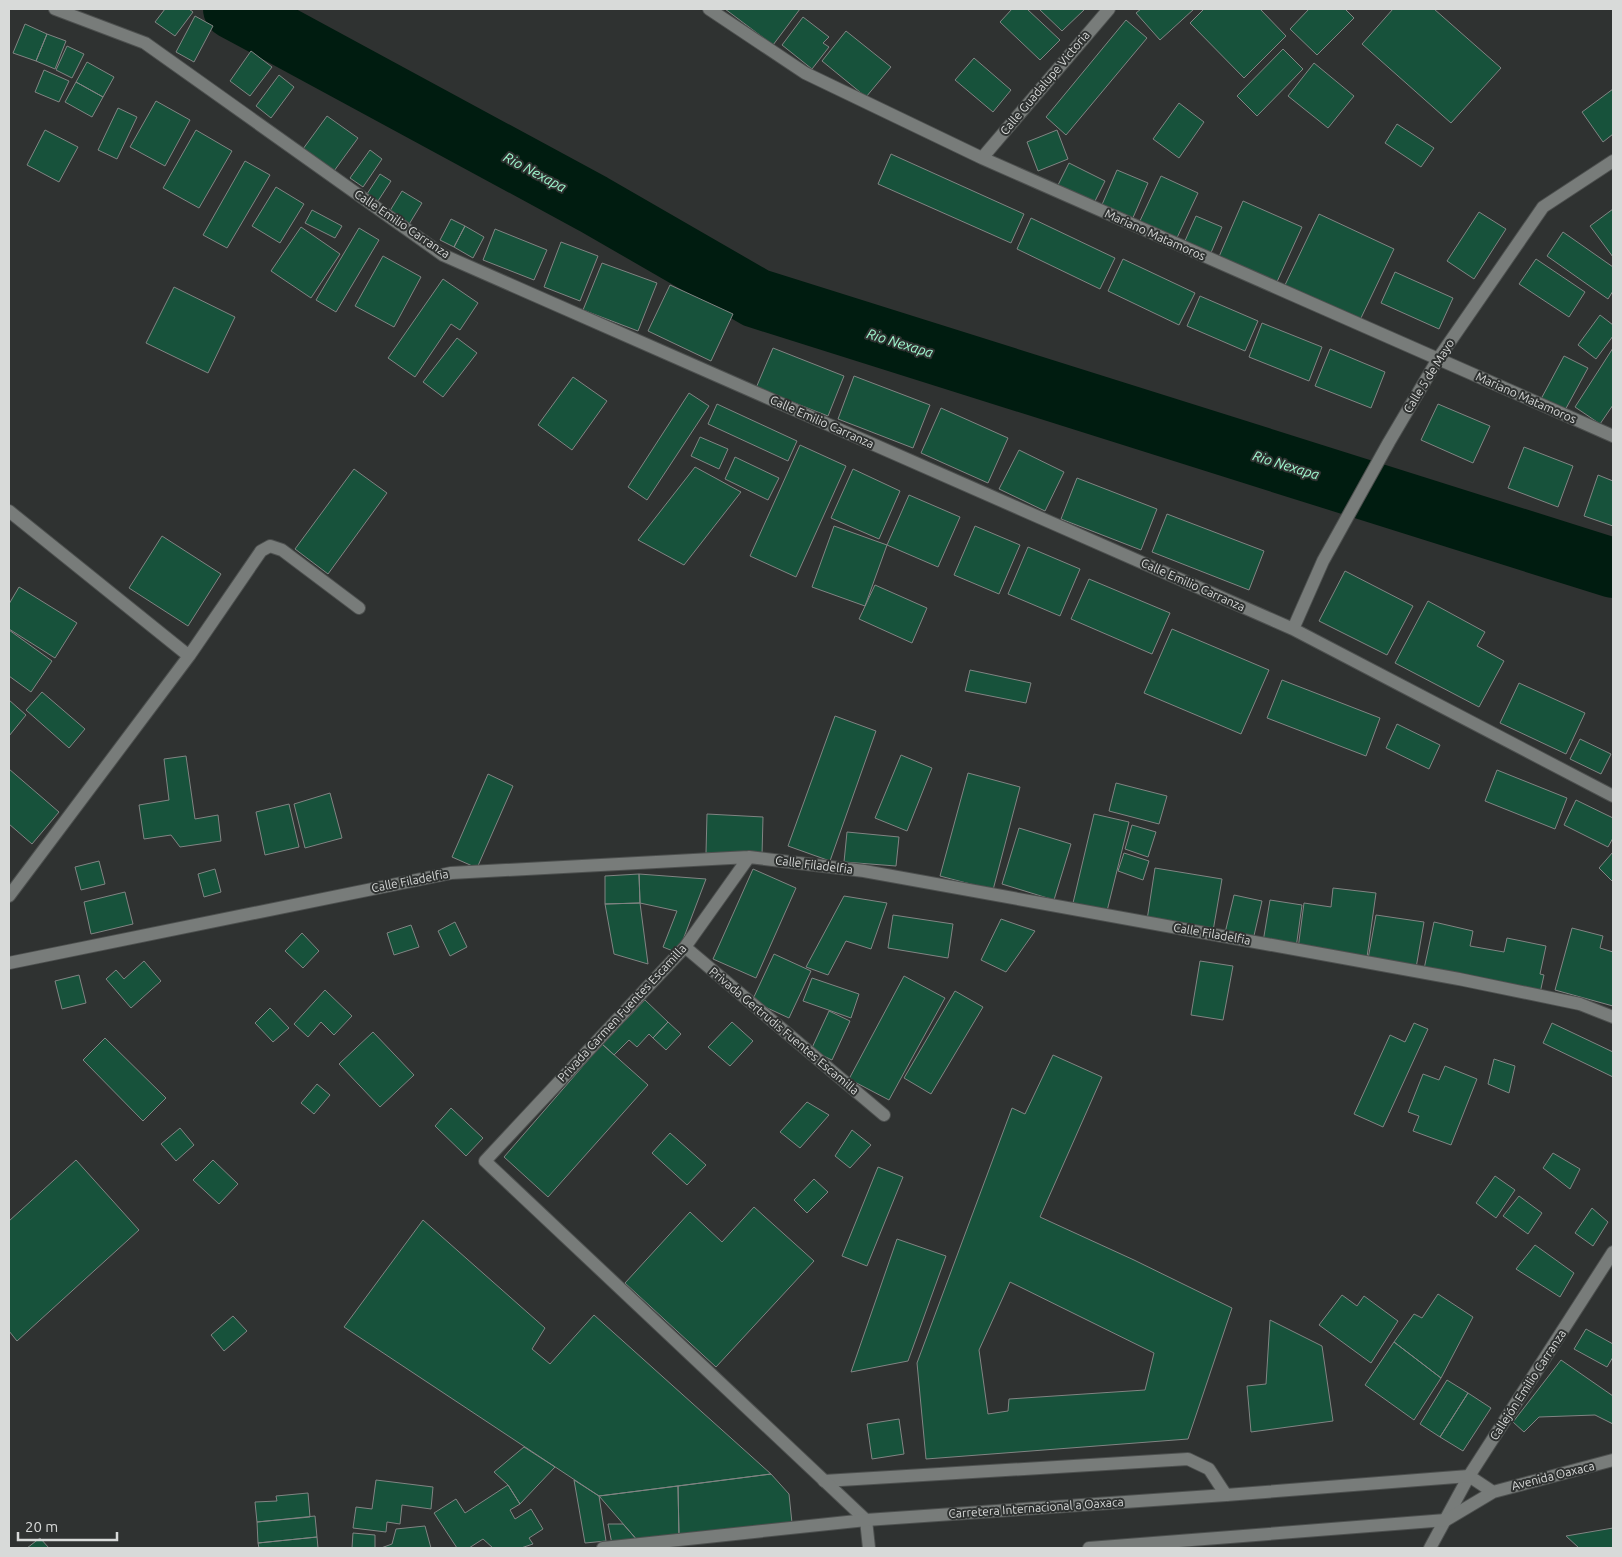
<svg xmlns="http://www.w3.org/2000/svg" width="1622" height="1557" font-family="Ubuntu,sans-serif">
<rect width="100%" height="100%" fill="#2f3231"/>
<g fill="none" stroke-linecap="round" stroke-linejoin="round">
<path stroke="#001c10" stroke-width="60" d="M233 9 593 204 756 298 1613 568"/>
</g>
<path fill="#17523b" stroke="#818483" fill-rule="evenodd" d="M165 9H189L193 12 175 36 155 22Z
M725 9H800L773 45Z
M1012 9H1027L1060 40 1040 60 1000 22Z
M1042 9H1085L1062 31 1040 10Z
M1141 9H1194L1160 40 1136 13Z
M1204 9H1260L1286 36 1244 78 1190 23Z
M1309 9H1345L1354 18 1317 55 1290 29Z
M1393 9H1434L1501 68 1451 123 1362 44Z
M195 16 213 26 194 62 176 52Z
M803 17 829 37 823 43 829 47 812 69 782 45Z
M1126 20 1147 38 1066 135 1046 117Z
M25 24 47 34 36 61 13 53Z
M846 31 891 67 866 97 822 61Z
M47 34 66 41 55 69 36 61Z
M67 46 84 54 72 78 56 70Z
M1283 49 1303 69 1257 116 1237 96Z
M251 51 272 67 250 96 230 81Z
M974 58 1011 90 993 112 955 80Z
M87 62 114 77 103 97 76 82Z
M1314 63 1354 96 1328 128 1288 96Z
M44 70 69 81 59 102 35 92Z
M279 75 294 87 271 118 256 106Z
M76 82 103 97 92 117 65 102Z
M1613 89V134L1603 142 1582 112Z
M156 101 190 120 165 166 130 147Z
M1179 103 1204 122 1179 158 1153 139Z
M118 108 137 117 117 159 98 150Z
M327 116 358 138 334 171 303 149Z
M1397 124 1434 148 1421 167 1385 143Z
M45 130 78 147 59 182 27 165Z
M196 130 232 151 199 208 163 188Z
M1057 130 1068 159 1038 171 1027 142Z
M370 150 382 159 363 187 350 178Z
M891 154 1024 214 1011 243 878 184Z
M245 161 270 175 227 248 203 235Z
M1069 163 1105 181 1094 203 1058 185Z
M1117 170 1148 183 1132 220 1101 207Z
M380 174 391 181 376 204 365 197Z
M1161 176 1198 193 1175 242 1138 225Z
M276 187 304 204 280 243 252 226Z
M402 191 422 203 408 226 388 214Z
M1243 201 1302 227 1276 284 1218 259Z
M1613 209V257L1590 226Z
M312 210 342 226 335 238 305 223Z
M1479 212 1506 229 1474 279 1447 261Z
M1319 214 1394 249 1360 320 1285 285Z
M1196 216 1222 227 1210 255 1184 243Z
M1031 218 1115 258 1100 289 1017 249Z
M451 219 465 226 454 247 440 240Z
M465 226 484 237 473 258 454 247Z
M301 227 340 254 311 298 271 271Z
M359 228 379 240 336 312 316 300Z
M495 229 547 250 534 280 483 260Z
M1563 232 1613 267V291L1608 299 1547 256Z
M561 242 598 256 580 301 544 287Z
M383 256 421 277 394 327 355 306Z
M1123 259 1195 293 1179 325 1108 291Z
M1536 259 1585 292 1569 317 1519 284Z
M602 263 657 283 638 331 583 310Z
M1395 272 1453 298 1439 329 1381 303Z
M443 279 478 303 460 330 451 324 415 377 388 358Z
M670 285 733 314 711 361 648 331Z
M174 287 235 317 208 373 146 343Z
M1200 296 1258 321 1245 351 1187 326Z
M1600 315 1613 325V336L1596 359 1578 345Z
M1262 323 1322 347 1309 381 1249 357Z
M457 338 477 353 443 397 423 382Z
M773 348 844 376 828 416 756 388Z
M1613 348V405L1600 424 1575 407Z
M1330 349 1385 372 1371 408 1315 386Z
M1564 356 1588 368 1564 412 1541 399Z
M854 376 930 405 913 448 838 419Z
M573 377 607 401 572 450 538 425Z
M689 393 709 406 647 500 628 487Z
M717 404 797 441 788 461 708 424Z
M1438 404 1490 426 1473 463 1421 440Z
M941 408 1008 438 988 483 921 453Z
M700 437 728 449 719 469 691 456Z
M800 445 846 466 796 577 750 556Z
M1524 447 1573 466 1558 507 1508 488Z
M1019 450 1064 472 1045 511 999 489Z
M735 457 779 478 768 500 725 479Z
M695 467 741 492 684 565 638 540Z
M354 469 387 493 328 574 295 549Z
M853 469 900 491 879 539 831 518Z
M1598 475 1613 481V526L1584 516Z
M1077 478 1157 509 1141 550 1061 519Z
M909 495 960 517 938 567 887 545Z
M1167 514 1264 551 1249 590 1152 552Z
M834 526 887 545 865 606 812 587Z
M975 526 1020 545 999 594 954 575Z
M162 536 221 574 188 626 129 588Z
M1028 547 1080 569 1060 616 1008 594Z
M1345 571 1413 606 1387 655 1319 621Z
M1089 579 1170 613 1152 654 1071 619Z
M875 585 927 608 912 643 859 619Z
M19 587 77 623 55 658 9 629V604Z
M1428 601 1485 632 1477 646 1504 661 1479 707 1395 663Z
M1172 629 1269 670 1241 734 1144 693Z
M9 630 52 661 31 692 9 676Z
M970 670 1031 683 1026 703 965 691Z
M1282 680 1380 718 1366 756 1267 718Z
M1519 683 1585 713 1566 754 1500 723Z
M42 692 85 729 69 748 26 710Z
M9 700 26 715 9 736Z
M835 716 876 731 830 861 788 846Z
M1397 724 1440 745 1429 769 1386 748Z
M1580 739 1611 754 1601 774 1570 759Z
M901 755 932 768 907 831 875 818Z
M186 756 195 819 218 815 221 841 180 847 171 835 144 839 139 805 169 800 164 759Z
M9 769 59 812 32 844 9 824Z
M1497 770 1567 798 1555 829 1485 801Z
M968 773 1020 787 993 890 940 876Z
M488 774 513 786 477 868 452 857Z
M1116 783 1167 796 1159 824 1109 811Z
M330 793 342 838 305 848 294 804Z
M1576 800 1613 818V838L1608 847 1564 825Z
M289 804 299 847 265 855 256 812Z
M707 814 763 817 762 855 706 853Z
M1094 814 1129 822 1107 911 1073 903Z
M1132 825 1156 832 1148 857 1125 849Z
M1019 828 1071 844 1054 900 1002 884Z
M847 832 899 837 896 866 844 862Z
M1613 852V882L1599 868Z
M1124 853 1149 861 1143 880 1118 871Z
M99 861 105 884 81 890 75 867Z
M1155 868 1222 879 1213 931 1147 920Z
M215 869 221 892 204 897 198 874Z
M753 869 796 888 756 978 713 959Z
M639 874 640 903 605 904V876Z
M639 874 706 879 678 953 663 947 677 911 640 903Z
M1333 888 1376 893 1367 957 1298 949 1304 903 1331 907Z
M125 892 133 924 91 934 84 902Z
M1234 895 1262 901 1253 940 1225 933Z
M844 896 887 903 871 949 846 941 828 975 806 967Z
M1270 900 1302 905 1296 948 1263 942Z
M640 903 648 964 614 954 605 904Z
M893 915 953 924 948 958 888 948Z
M1376 915 1424 922 1416 968 1368 959Z
M1001 919 1035 931 1006 972 981 960Z
M455 922 467 947 450 956 438 931Z
M1434 922 1473 931 1470 946 1504 952 1507 938 1546 946 1540 974 1544 975 1540 993 1424 969Z
M411 925 419 947 394 955 387 933Z
M1572 928 1603 936 1600 948 1613 952V1006L1555 990Z
M302 933 319 951 303 968 285 951Z
M774 954 811 971 789 1018 752 1001Z
M144 961 161 981 131 1008 106 979 116 970 124 979Z
M1200 961 1233 966 1223 1020 1191 1015Z
M79 975 86 1003 62 1009 55 981Z
M904 976 945 998 889 1100 849 1079Z
M812 978 859 994 851 1018 803 1001Z
M325 990 352 1016 334 1035 321 1022 308 1037 294 1024Z
M955 991 983 1007 931 1094 904 1078Z
M645 1000 668 1022 653 1038 649 1034 637 1047 629 1040 614 1055 602 1044Z
M270 1008 289 1028 273 1042 255 1023Z
M829 1011 850 1021 832 1060 811 1050Z
M668 1022 681 1034 666 1050 653 1038Z
M732 1022 753 1041 730 1066 708 1047Z
M1414 1023 1428 1029 1383 1127 1354 1114 1390 1035 1405 1042Z
M1552 1023 1613 1052V1077L1543 1043Z
M373 1032 414 1075 380 1107 339 1064Z
M105 1038 166 1098 143 1121 83 1060Z
M602 1044 648 1085 548 1197 504 1157Z
M1053 1055 1102 1077 1040 1217 1134 1260 1232 1308 1188 1439 926 1459 917 1363 1012 1108 1025 1114ZM1010 1282 1154 1353 1145 1390 1009 1399 1008 1411 988 1414 979 1350Z
M1494 1059 1515 1066 1509 1093 1488 1084Z
M1445 1066 1477 1079 1451 1145 1413 1131 1419 1116 1408 1112 1423 1074 1439 1080Z
M317 1084 330 1095 314 1114 301 1103Z
M807 1102 829 1115 800 1148 780 1132Z
M451 1108 483 1138 466 1156 435 1126Z
M180 1128 194 1145 176 1161 161 1144Z
M852 1130 871 1145 850 1168 835 1156Z
M670 1133 706 1165 687 1185 652 1153Z
M1553 1153 1580 1169 1570 1189 1543 1168Z
M76 1160 139 1230 17 1341 9 1331V1221Z
M213 1160 238 1184 219 1204 193 1180Z
M878 1167 903 1177 867 1266 842 1256Z
M1495 1176 1515 1190 1496 1218 1476 1203Z
M814 1179 828 1192 807 1213 794 1200Z
M1519 1196 1542 1213 1528 1234 1503 1216Z
M754 1207 814 1261 716 1367 625 1283 690 1212 722 1242Z
M1592 1208 1608 1222 1593 1246 1575 1233Z
M423 1220 545 1328 532 1349 550 1364 594 1315 771 1474 599 1496 344 1327Z
M897 1239 946 1256 908 1361 851 1372Z
M1535 1245 1574 1273 1560 1297 1516 1269Z
M1438 1294 1473 1317 1441 1378 1394 1342 1414 1314 1422 1318Z
M1342 1295 1357 1306 1364 1296 1398 1321 1371 1363 1319 1325Z
M233 1316 247 1331 224 1351 211 1335Z
M1270 1320 1322 1346 1333 1421 1251 1432 1247 1386 1266 1384Z
M1586 1329 1613 1344V1357L1607 1367 1574 1349Z
M1394 1342 1441 1378 1414 1420 1365 1385Z
M1561 1360 1613 1396V1424L1595 1415 1539 1417 1524 1432 1513 1422Z
M1447 1380 1468 1393 1440 1437 1420 1424Z
M1468 1393 1491 1408 1463 1451 1440 1437Z
M899 1419 904 1454 872 1459 867 1424Z
M524 1447 555 1467 520 1504 508 1485 494 1472Z
M771 1474 789 1494 792 1523 679 1536 678 1486Z
M376 1480 433 1487 431 1509 402 1505 400 1524 387 1522 386 1532 353 1528 356 1507 372 1509Z
M574 1480 599 1496 606 1541 585 1543Z
M508 1485 520 1504 510 1510 515 1519 531 1509 543 1529 529 1538 533 1544 521 1548H493L483 1539 469 1548H457L434 1513 456 1499 465 1513Z
M678 1486 679 1536 638 1541 599 1496Z
M308 1493 310 1517 257 1522 255 1502 277 1501 276 1496Z
M315 1516 317 1537 258 1543 257 1522Z
M608 1524H623L638 1541 612 1544Z
M425 1526 431 1548H381L392 1544 396 1529Z
M1613 1528V1548H1579L1566 1536Z
M353 1533 375 1535V1548H352Z
M317 1537 318 1548H259L258 1543Z
M40 1538 49 1548H27Z"/>
<g fill="none" stroke-linecap="round" stroke-linejoin="round">
<g stroke="#4d504f" stroke-width="14">
<path id="lane" d="M824 1481 1188 1459 1209 1469 1226 1495"/>
</g>
<g stroke="#4d504f" stroke-width="14">
<path id="street" d="M55 9 145 43 443 255 1293 629 1613 796
M709 9 805 73 982 158 1613 436
M982 158 1109 9
M9 511 189 656
M1293 629 1323 561 1389 442 1438 359 1543 207 1613 161
M749 857 685 947 485 1161 866 1520 869 1548
M9 896 189 656 261 551 270 546 282 550 359 608
M685 947 884 1115
M9 963 451 873 749 857 864 871 1459 979 1580 1004 1613 1017
M1430 1548 1469 1476 1613 1252"/>
</g>
<g stroke="#4d504f" stroke-width="14">
<path id="secondary" d="M603 1548 866 1520 1226 1495 1469 1476 1493 1492
M1089 1548 1446 1520 1493 1492 1613 1460"/>
</g>
<use href="#lane" stroke="#787c7a" stroke-width="12"/>
<use href="#street" stroke="#787c7a" stroke-width="12"/>
<use href="#secondary" stroke="#787c7a" stroke-width="12"/>
</g>
<g text-anchor="middle" stroke-width="4" stroke-linejoin="round" paint-order="stroke">
<g font-size="12" fill="#d8dad9" stroke="#2f3231">
<text transform="translate(1045 83) rotate(-50)" y="4">Calle Guadalupe Victoria</text>
<text transform="translate(402 224) rotate(34)" y="4">Calle Emilio Carranza</text>
<text transform="translate(1155 235) rotate(24)" y="4">Mariano Matamoros</text>
<text transform="translate(1429 376) rotate(-58)" y="4">Calle 5 de Mayo</text>
<text transform="translate(1526 398) rotate(24)" y="4">Mariano Matamoros</text>
<text transform="translate(822 422) rotate(24)" y="4">Calle Emilio Carranza</text>
<text transform="translate(1193 585) rotate(24)" y="4">Calle Emilio Carranza</text>
<text transform="translate(814 865) rotate(7)" y="4">Calle Filadelfia</text>
<text transform="translate(410 881) rotate(-11)" y="4">Calle Filadelfia</text>
<text transform="translate(1212 934) rotate(10)" y="4">Calle Filadelfia</text>
<text transform="translate(622 1013) rotate(-47)" y="4">Privada Carmen Fuentes Escamilla</text>
<text transform="translate(784 1031) rotate(40)" y="4">Privada Gertrudis Fuentes Escamilla</text>
<text transform="translate(1528 1385) rotate(-57)" y="4">Callejón Emilio Carranza</text>
<text transform="translate(1553 1476) rotate(-14)" y="4">Avenida Oaxaca</text>
<text transform="translate(1036 1508) rotate(-4)" y="4">Carretera Internacional a Oaxaca</text>
</g>
<g font-size="14" font-style="italic" fill="#a1f9d0" stroke="#2f3231">
<text transform="translate(535 172) rotate(28)" y="5">Rio Nexapa</text>
<text transform="translate(900 343) rotate(17)" y="5">Rio Nexapa</text>
<text transform="translate(1286 465) rotate(17)" y="5">Rio Nexapa</text>
</g>
</g>
<rect width="1622" height="1557" fill="none" stroke="#d8dad9" stroke-width="20"/>
<path d="M18 1532v8h99v-8" fill="none" stroke="#d8dad9" stroke-width="2.5"/>
<text x="25" y="1532" font-size="15" fill="#d8dad9" stroke="#2f3231" stroke-width="4" paint-order="stroke">20 m</text>
</svg>
